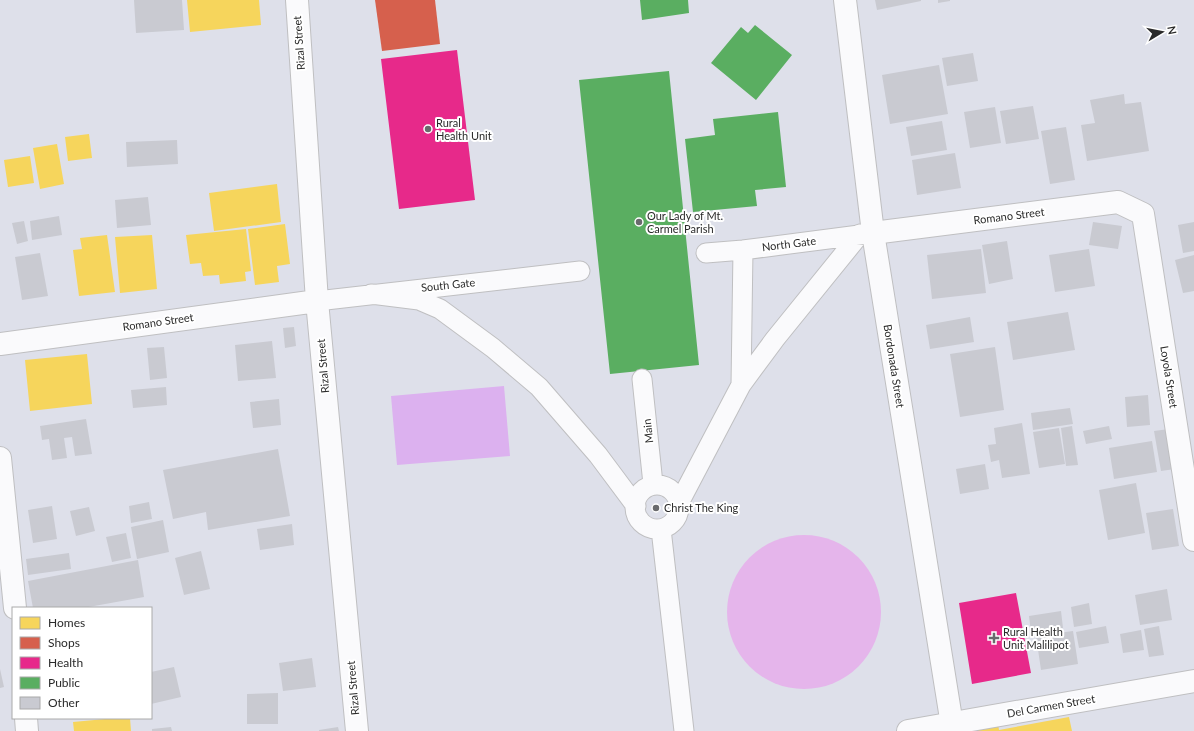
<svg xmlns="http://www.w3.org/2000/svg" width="1194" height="731" font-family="Lato,sans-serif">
<rect width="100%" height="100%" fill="#dee0ea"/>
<path fill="#e5b5eb" d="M727 612a77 77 0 1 1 154 0a77 77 0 1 1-154 0Z"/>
<path fill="#dcb1ef" d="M504 386 510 456 397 465 391 396Z"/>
<path fill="#f6d55c" d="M187 0H259L261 25 190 32Z
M89 134 92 158 68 161 65 137Z
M57 144 64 184 40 189 33 148Z
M30 156 34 183 8 187 4 160Z
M277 184 281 222 214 231 209 193Z
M285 224 290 264 277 266 279 282 255 285 248 229Z
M246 229 251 271 245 272 246 281 220 284 219 275 203 276 201 263 190 264 186 235Z
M107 235 115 292 79 296 73 250 82 249 80 238Z
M152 235 157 289 120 293 115 237Z
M87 354 92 404 30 411 25 360Z
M1069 717 1072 731H975V728L998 724 999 730Z
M116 718H130L131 731H74L73 722Z"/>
<path fill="#d6604d" d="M375 0H435L440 44 382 51Z"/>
<path fill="#e7298a" d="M457 50 475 200 399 209 381 59Z
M1016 593 1031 673 972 684 959 603Z"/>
<path fill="#5aae61" d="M640 0H688L689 13 642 20Z
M755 25 792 55 756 100 711 63 741 27 748 33Z
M669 71 699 365 610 374 579 80Z
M778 112 786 187 755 190 757 206 693 212 685 139 715 135 713 119Z"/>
<path fill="#c9cad1" d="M134 0H182L184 30 136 33Z
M875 0H921V1L877 10Z
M938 0H950V1L938 3Z
M973 53 978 81 947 86 942 58Z
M939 65 948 114 890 124 882 75Z
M1124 94 1125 104 1141 102 1149 151 1087 161 1081 125 1095 123 1090 100Z
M1033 106 1039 139 1006 144 1000 111Z
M995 107 1001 143 970 148 964 112Z
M942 121 947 150 911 156 906 127Z
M1066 127 1075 180 1050 184 1041 131Z
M177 140 178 164 127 167 126 142Z
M955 153 961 188 917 195 912 160Z
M148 197 151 225 117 228 115 200Z
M59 216 62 235 32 240 30 221Z
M24 221 28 241 17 244 12 223Z
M1093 222 1122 226 1118 249 1089 245Z
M1194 222V251L1183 253 1178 225Z
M1007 241 1013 279 989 284 982 245Z
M981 249 986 293 932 299 927 255Z
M1089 249 1095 286 1055 292 1049 255Z
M40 253 48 296 22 300 15 257Z
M1194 255V291L1183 293 1175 260Z
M1068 312 1075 350 1013 360 1007 322Z
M970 317 974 342 930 349 926 325Z
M294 327 296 346 285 348 283 328Z
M272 341 276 378 238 381 235 345Z
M164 347 167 378 150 380 147 348Z
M995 347 1004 410 960 417 950 354Z
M166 387 167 405 133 408 131 390Z
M1148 395 1150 425 1127 427 1125 397Z
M279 399 281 425 253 428 250 402Z
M1070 408 1073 424 1033 430 1031 413Z
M86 419 92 454 75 456 72 437 64 438 67 458 52 460 49 439 42 440 40 426Z
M1022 423 1030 474 1002 478 999 460 991 462 988 445 996 444 994 428Z
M1072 426 1078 465 1066 466 1061 428Z
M1109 426 1112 439 1086 444 1083 431Z
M1059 428 1065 464 1039 468 1033 432Z
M1169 429 1175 469 1161 471 1154 431Z
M1152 441 1157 472 1114 479 1109 448Z
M278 449 290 516 208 530 206 512 173 519 163 470Z
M985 464 989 489 960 494 956 469Z
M1136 483 1145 533 1108 540 1099 490Z
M149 502 152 519 131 523 129 506Z
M52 506 57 539 33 543 28 510Z
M89 507 95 531 76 536 70 511Z
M1173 509 1179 546 1152 550 1146 513Z
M163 520 169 552 137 559 131 527Z
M292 524 294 545 260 550 257 529Z
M126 533 131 558 112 562 106 537Z
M201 551 210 589 184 595 175 558Z
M69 553 71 569 28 575 26 559Z
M138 560 144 597 83 608H33L28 581Z
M1167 589 1172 620 1140 625 1135 595Z
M1089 603 1092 624 1074 627 1071 607Z
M1061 611 1063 628 1031 633 1029 616Z
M1106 626 1109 643 1079 648 1076 632Z
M1159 626 1164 655 1149 657 1144 629Z
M1141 630 1144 650 1123 653 1120 634Z
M1073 631 1078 664 1041 670 1036 636Z
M312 658 316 687 283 691 279 663Z
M174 667 181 697 151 704V672Z
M0 669 4 687 0 688Z
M278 693V724H247V694Z
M171 727 172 731H152V729Z
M338 727 339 731H319V730Z"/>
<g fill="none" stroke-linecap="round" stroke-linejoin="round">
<g stroke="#bfbfc1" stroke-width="21">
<path id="lane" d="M706 253 743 250 867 234
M371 294 419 300 440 309 493 348 539 387 598 455 636 506
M317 301 580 271
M642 379 653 484
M741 385 743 250
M635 507a22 22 0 1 1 44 0a22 22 0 1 1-44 0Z
M679 503 741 385 775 339 860 234
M661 529 684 731"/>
</g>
<g stroke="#bfbfc1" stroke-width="24">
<path id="street" d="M297 0 317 301 357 731
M873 233 1118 202 1143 214 1194 540
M0 344 317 301
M0 458 15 608
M26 718 27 731
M908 731 1194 681"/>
</g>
<g stroke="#bfbfc1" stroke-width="24">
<path id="secondary" d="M845 0 873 233 953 731"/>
</g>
<use href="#lane" stroke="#fafafc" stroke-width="19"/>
<use href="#street" stroke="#fafafc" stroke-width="22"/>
<use href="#secondary" stroke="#fafafc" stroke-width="22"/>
</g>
<g fill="#696a6d" stroke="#fff" stroke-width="1.5">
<circle cx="428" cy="129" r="4"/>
<circle cx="639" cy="222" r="4"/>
<circle cx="656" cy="508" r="4"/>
<path d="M992 632h4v4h4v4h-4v4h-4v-4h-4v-4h4z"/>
</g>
<g text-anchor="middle" stroke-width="4" stroke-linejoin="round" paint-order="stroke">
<g font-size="11" fill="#2a2a2a" stroke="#fff">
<text transform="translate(299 43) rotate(-94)" y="4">Rizal Street</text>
<text transform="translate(1009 216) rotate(-7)" y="4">Romano Street</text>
<text transform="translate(789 244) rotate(-7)" y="4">North Gate</text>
<text transform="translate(448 285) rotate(-6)" y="4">South Gate</text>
<text transform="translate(158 322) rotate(-8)" y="4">Romano Street</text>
<text transform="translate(323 366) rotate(-95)" y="4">Rizal Street</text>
<text transform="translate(894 366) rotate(81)" y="4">Bordonada Street</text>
<text transform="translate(1169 377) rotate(81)" y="4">Loyola Street</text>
<text transform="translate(648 431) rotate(-96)" y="4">Main</text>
<text transform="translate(353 688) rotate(-95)" y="4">Rizal Street</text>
<text transform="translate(1051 706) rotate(-10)" y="4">Del Carmen Street</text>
</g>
<g font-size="11" fill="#2a2a2a" stroke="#fff" text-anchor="start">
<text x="436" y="127">Rural<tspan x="436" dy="13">Health Unit</tspan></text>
<text x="647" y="220">Our Lady of Mt.<tspan x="647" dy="13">Carmel Parish</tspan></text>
<text x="664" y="512">Christ The King</text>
<text x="1003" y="636">Rural Health<tspan x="1003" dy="13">Unit Malilipot</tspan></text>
</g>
</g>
<rect x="12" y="607" width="140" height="112" fill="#ffffff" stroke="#aaaaaa"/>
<rect x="20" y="617" width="20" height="12" fill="#f6d55c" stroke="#aaaaaa"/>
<text x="48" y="627" font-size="12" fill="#2a2a2a">Homes</text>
<rect x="20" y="637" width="20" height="12" fill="#d6604d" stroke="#aaaaaa"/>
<text x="48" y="647" font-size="12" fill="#2a2a2a">Shops</text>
<rect x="20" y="657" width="20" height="12" fill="#e7298a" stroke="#aaaaaa"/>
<text x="48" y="667" font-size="12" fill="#2a2a2a">Health</text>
<rect x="20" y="677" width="20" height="12" fill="#5aae61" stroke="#aaaaaa"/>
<text x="48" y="687" font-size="12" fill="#2a2a2a">Public</text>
<rect x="20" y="697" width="20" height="12" fill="#c9cad1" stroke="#aaaaaa"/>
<text x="48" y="707" font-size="12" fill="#2a2a2a">Other</text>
<g transform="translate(1162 32) rotate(80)" stroke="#ffffff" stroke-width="3" paint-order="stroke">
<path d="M0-3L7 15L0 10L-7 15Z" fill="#2a2a2a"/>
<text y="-6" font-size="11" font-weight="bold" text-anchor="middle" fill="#2a2a2a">N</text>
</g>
</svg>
